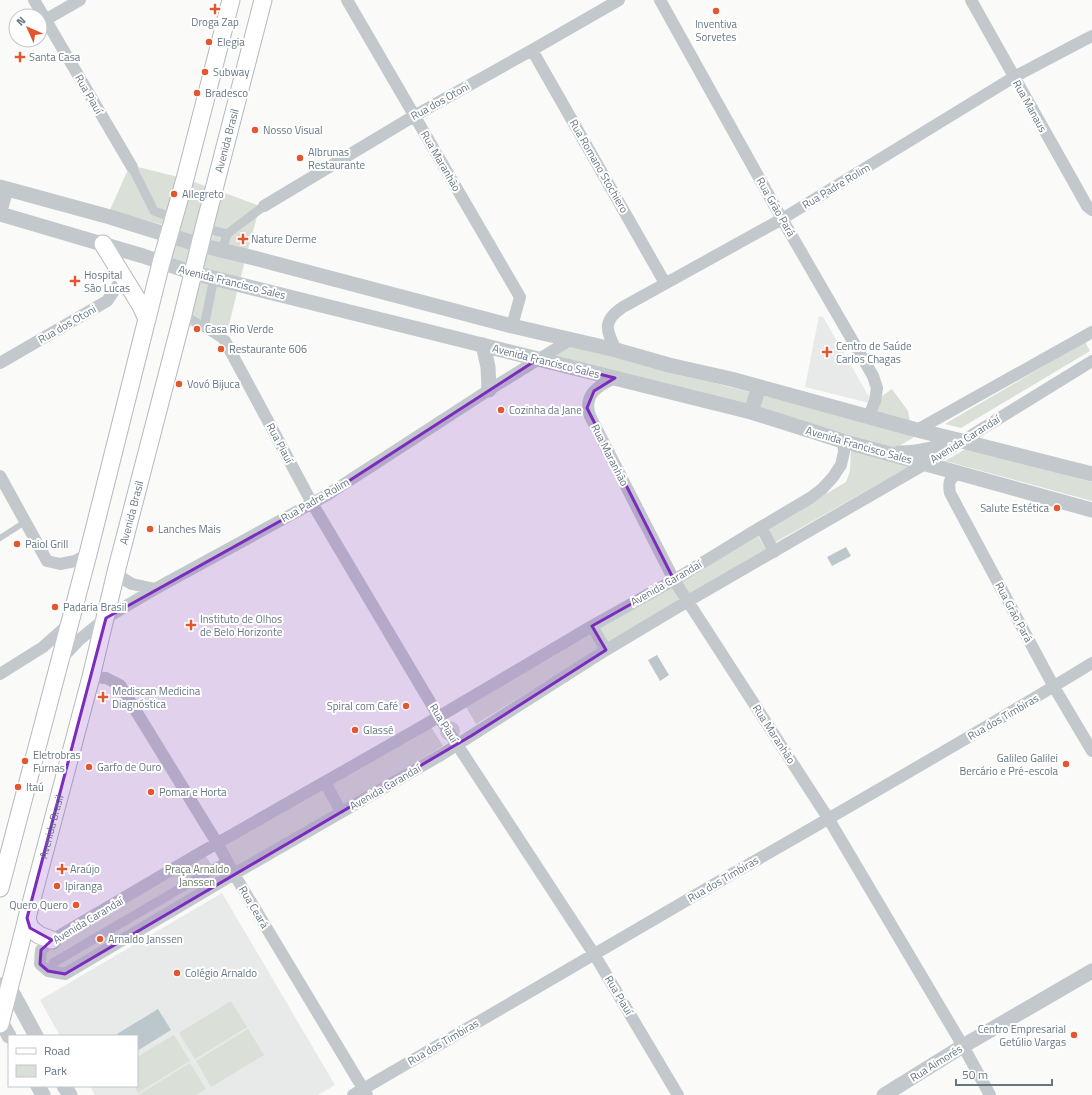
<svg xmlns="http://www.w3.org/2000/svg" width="1092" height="1095" font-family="'Titillium Web',sans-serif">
<rect width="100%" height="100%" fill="#fafaf8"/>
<path fill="#e8e9e9" d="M819 316 823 317 871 400 869 403 805 387Z
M222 893 335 1085 318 1095H95L90 1086H137V1036H60L40 1000Z"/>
<path fill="#dadfd7" d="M130 165 186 179 260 206 246 256 225 341 179 321 192 271 165 260 174 228 110 210Z
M1085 342 1090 351 961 428 945 424Z
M571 346 874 424 882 396 892 389 908 411 913 438 895 448 761 409 552 357Z
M967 448 1092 482V501L945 461Z
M851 449 910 466 774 543 767 529 846 482 850 471Z
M757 534 766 550 689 597 679 581Z
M672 586 682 600 607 645 598 628Z
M590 633 599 649 476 724 466 707Z
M440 731a10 10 0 1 1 20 0a10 10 0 1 1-20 0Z
M431 727 443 746 343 806 330 784Z
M323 788 336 810 237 867 224 846Z
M204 853 221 880 64 970 50 966 46 960V951L54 943Z
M231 1001 247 1027 195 1059 179 1033Z
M248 1029 264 1055 211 1087 196 1061Z
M174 1035 190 1061 138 1093 134 1086H137V1057Z
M190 1063 206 1089 196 1095H138Z"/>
<path fill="#bbc7cb" d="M846 547 851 556 832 566 827 557Z
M657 655 669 675 660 681 648 660Z
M158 1009 171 1030 137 1051V1036H118L117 1034Z"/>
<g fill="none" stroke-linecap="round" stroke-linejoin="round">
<g stroke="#b3babf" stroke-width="19">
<g id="secondary">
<path d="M103 244 140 304 147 319"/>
<path d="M0 888 88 554 161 263 185 179 231 0"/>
<path d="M27 918 30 928 39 935 52 940"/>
<path id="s1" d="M0 1024 27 918 91 677 117 568 183 314 204 228 263 0"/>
</g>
</g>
<path stroke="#c3c8cc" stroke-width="6" d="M0 538 25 522"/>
<path stroke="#c3c8cc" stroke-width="9" d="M132 167 154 211 173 218
M204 228 227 234
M222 251 227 234 264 206
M183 314 225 341
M204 327 214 278
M53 963 227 861"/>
<path stroke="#c3c8cc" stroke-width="12" d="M34 0 132 167
M347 0 520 297 512 326
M660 0 782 219 873 376 877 388 875 401 869 416
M971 0 1082 197 1087 206 1092 210
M45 20 80 0
M532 50 665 283
M264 206 414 116 532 50 619 0
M225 341 312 503 439 717 594 954 678 1095
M616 350C606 330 602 321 623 307L782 219 1014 77 1086 39 1092 36
M0 363 107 301 116 288 123 275
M615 378C597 386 583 395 590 416L674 580 828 818 963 1046 990 1095
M917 430 1092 332
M843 441 844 452 841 465 833 477 822 489 810 498 761 527 674 580 592 626 423 726 200 853 52 940 41 950 40 964 48 971 65 974 234 874 441 755 606 650 688 601 925 464 1092 361
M959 472C949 479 948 482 950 493L1054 687 1092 751
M0 476 47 561 60 564 75 561 88 554
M761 527 774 552
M117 568 122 578 132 584 155 589
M592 626 606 650
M61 659 79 640 106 618 155 589 327 495 489 390 570 340
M0 674 43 647 70 623
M91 677 106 678 120 685 217 843 234 874 367 1095
M325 782 341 812
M353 1095C471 1027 588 957 706 889 835 815 965 741 1092 663"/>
<path stroke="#c3c8cc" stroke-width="15" d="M0 187 110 217 200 245 250 257 512 326 616 350 669 365 731 379 917 430 962 441 1092 474
M0 211 6 189
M0 214 143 256 193 273 751 412 843 441 1092 510
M483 345 488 367 489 390
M751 412 759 387
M899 453C920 453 940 447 959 441
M0 985 10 988 36 1036
M1 1022 9 1036
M38 1086 43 1095
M64 1086 70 1095
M884 1095 963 1046 1092 971"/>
<use href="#secondary" stroke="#fff" stroke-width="17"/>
</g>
<path fill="#7b2cbf" fill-opacity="0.2" stroke="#7b2cbf" stroke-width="3" stroke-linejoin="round" d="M538 359 615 378 594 391 587 408 674 580 592 626 606 650 471 736 65 974 48 971 40 964 41 950 52 940 30 928 27 918 106 618 327 495Z"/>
<g fill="#e4572e" stroke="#fff" stroke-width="1.5">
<path d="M213 3h4v4h4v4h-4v4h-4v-4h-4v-4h4z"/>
<circle cx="716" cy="11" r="4"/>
<circle cx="209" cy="42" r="4"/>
<path d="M18 51h4v4h4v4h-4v4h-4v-4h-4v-4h4z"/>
<circle cx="205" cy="72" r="4"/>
<circle cx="197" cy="93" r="4"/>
<circle cx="255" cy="130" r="4"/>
<circle cx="300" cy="158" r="4"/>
<circle cx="174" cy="194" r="4"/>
<path d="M241 233h4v4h4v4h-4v4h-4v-4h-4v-4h4z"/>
<path d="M73 275h4v4h4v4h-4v4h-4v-4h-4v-4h4z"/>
<circle cx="197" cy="329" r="4"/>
<circle cx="221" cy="349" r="4"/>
<path d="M825 346h4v4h4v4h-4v4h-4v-4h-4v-4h4z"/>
<circle cx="179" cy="384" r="4"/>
<circle cx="501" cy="410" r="4"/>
<circle cx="1057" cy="508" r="4"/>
<circle cx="150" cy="529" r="4"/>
<circle cx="17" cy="544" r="4"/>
<circle cx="55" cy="607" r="4"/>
<path d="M189 619h4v4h4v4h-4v4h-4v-4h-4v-4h4z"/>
<path d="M101 691h4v4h4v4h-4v4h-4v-4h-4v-4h4z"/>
<circle cx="406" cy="706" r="4"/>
<circle cx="355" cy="730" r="4"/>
<circle cx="25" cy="761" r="4"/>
<circle cx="1066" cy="764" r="4"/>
<circle cx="89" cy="767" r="4"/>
<circle cx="18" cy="787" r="4"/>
<circle cx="151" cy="792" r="4"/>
<path d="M60 863h4v4h4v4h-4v4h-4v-4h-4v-4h4z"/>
<circle cx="57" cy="886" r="4"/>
<circle cx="76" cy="905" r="4"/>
<circle cx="100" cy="939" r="4"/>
<circle cx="177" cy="973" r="4"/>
<circle cx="1074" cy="1035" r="4"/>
</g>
<g text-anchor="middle" stroke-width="4" stroke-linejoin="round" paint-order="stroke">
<g font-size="11" fill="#657683" stroke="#fff" text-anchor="start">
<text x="215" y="26" text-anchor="middle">Droga Zap</text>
<text x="716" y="28" text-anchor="middle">Inventiva<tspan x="716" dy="13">Sorvetes</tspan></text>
<text x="217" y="46">Elegia</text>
<text x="29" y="61">Santa Casa</text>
<text x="213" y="76">Subway</text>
<text x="205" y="97">Bradesco</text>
<text x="263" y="134">Nosso Visual</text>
<text x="308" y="156">Albrunas<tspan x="308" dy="13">Restaurante</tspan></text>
<text x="182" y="198">Allegreto</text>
<text x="251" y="243">Nature Derme</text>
<text x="84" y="279">Hospital<tspan x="84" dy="13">São Lucas</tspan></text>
<text x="205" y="333">Casa Rio Verde</text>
<text x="836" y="350">Centro de Saúde<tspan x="836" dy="13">Carlos Chagas</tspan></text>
<text x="229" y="353">Restaurante 606</text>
<text x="187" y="388">Vovó Bijuca</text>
<text x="509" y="414">Cozinha da Jane</text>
<text x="1049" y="512" text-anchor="end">Salute Estética</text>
<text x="158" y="533">Lanches Mais</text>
<text x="25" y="548">Paiol Grill</text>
<text x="63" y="611">Padaria Brasil</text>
<text x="200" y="623">Instituto de Olhos<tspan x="200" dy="13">de Belo Horizonte</tspan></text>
<text x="112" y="695">Mediscan Medicina<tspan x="112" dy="13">Diagnóstica</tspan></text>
<text x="398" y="710" text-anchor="end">Spiral com Café</text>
<text x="363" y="734">Glassê</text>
<text x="33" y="759">Eletrobras<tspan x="33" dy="13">Furnas</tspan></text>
<text x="1058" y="762" text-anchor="end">Galileo Galilei<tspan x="1058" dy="13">Bercário e Pré-escola</tspan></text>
<text x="97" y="771">Garfo de Ouro</text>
<text x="26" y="791">Itaú</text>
<text x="159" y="796">Pomar e Horta</text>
<text x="70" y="873">Araújo</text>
<text x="65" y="890">Ipiranga</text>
<text x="68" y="909" text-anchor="end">Quero Quero</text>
<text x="108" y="943">Arnaldo Janssen</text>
<text x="185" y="977">Colégio Arnaldo</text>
<text x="1066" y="1033" text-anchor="end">Centro Empresarial<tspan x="1066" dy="13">Getúlio Vargas</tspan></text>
</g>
<g font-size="11" fill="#657683" stroke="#fff">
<text transform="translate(89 94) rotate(60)" y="4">Rua Piauí</text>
<text transform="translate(440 101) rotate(-29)" y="4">Rua dos Otoni</text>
<text transform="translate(1030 106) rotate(61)" y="4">Rua Manaus</text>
<text dy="4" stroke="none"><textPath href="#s1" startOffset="912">Avenida Brasil</textPath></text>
<text transform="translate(441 161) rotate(60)" y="4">Rua Maranhão</text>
<text transform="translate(599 166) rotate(60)" y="4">Rua Romano Stochiero</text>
<text transform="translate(836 186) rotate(-31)" y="4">Rua Padre Rolim</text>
<text transform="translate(776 207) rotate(60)" y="4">Rua Grão Pará</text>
<text transform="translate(232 282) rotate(14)" y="4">Avenida Francisco Sales</text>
<text transform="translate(67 324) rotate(-30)" y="4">Rua dos Otoni</text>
<text transform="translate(546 361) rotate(14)" y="4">Avenida Francisco Sales</text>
<text transform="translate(965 439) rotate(-32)" y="4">Avenida Carandaí</text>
<text transform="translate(280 443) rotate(62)" y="4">Rua Piauí</text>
<text transform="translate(859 445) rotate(16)" y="4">Avenida Francisco Sales</text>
<text transform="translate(610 455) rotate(63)" y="4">Rua Maranhão</text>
<text transform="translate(315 500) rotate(-30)" y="4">Rua Padre Rolim</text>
<text dy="4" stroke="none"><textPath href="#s1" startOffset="528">Avenida Brasil</textPath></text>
<text transform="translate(666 583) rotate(-30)" y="4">Avenida Carandaí</text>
<text transform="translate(1014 612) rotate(62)" y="4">Rua Grão Pará</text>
<text transform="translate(1003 717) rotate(-30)" y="4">Rua dos Timbiras</text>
<text transform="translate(444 723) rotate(58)" y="4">Rua Piauí</text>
<text transform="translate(774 734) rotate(57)" y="4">Rua Maranhão</text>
<text transform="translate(385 787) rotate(-30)" y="4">Avenida Carandaí</text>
<text dy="4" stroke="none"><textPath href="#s1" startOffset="204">Avenida Brasil</textPath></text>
<text transform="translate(723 879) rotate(-30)" y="4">Rua dos Timbiras</text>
<text transform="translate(254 907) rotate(59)" y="4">Rua Ceará</text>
<text transform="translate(88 920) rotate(-31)" y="4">Avenida Carandaí</text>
<text transform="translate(619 995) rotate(59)" y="4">Rua Piauí</text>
<text transform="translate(443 1042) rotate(-30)" y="4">Rua dos Timbiras</text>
<text transform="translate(936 1063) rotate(-32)" y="4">Rua Aimorés</text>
</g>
<g font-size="11" fill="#687a64" stroke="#fff">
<text x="197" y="873">Praça Arnaldo<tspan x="197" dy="13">Janssen</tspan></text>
</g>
</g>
<rect x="8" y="1035" width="130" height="52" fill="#ffffff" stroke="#c1c8cd"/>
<rect x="16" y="1048" width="20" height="6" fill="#ffffff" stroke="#c1c8cd"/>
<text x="44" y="1055" font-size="12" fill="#657683">Road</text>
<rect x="16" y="1065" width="20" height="12" fill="#dadfd7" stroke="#c1c8cd"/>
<text x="44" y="1075" font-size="12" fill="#657683">Park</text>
<g transform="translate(28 28) rotate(315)"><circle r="19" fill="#ffffff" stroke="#c1c8cd"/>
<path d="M0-3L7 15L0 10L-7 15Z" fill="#e4572e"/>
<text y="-6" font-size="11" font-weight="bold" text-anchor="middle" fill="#657683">N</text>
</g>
<path d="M956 1079v6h96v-6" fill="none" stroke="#657683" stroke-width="2"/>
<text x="962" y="1079" font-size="12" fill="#657683" stroke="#ffffff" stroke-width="3" paint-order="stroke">50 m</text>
</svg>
